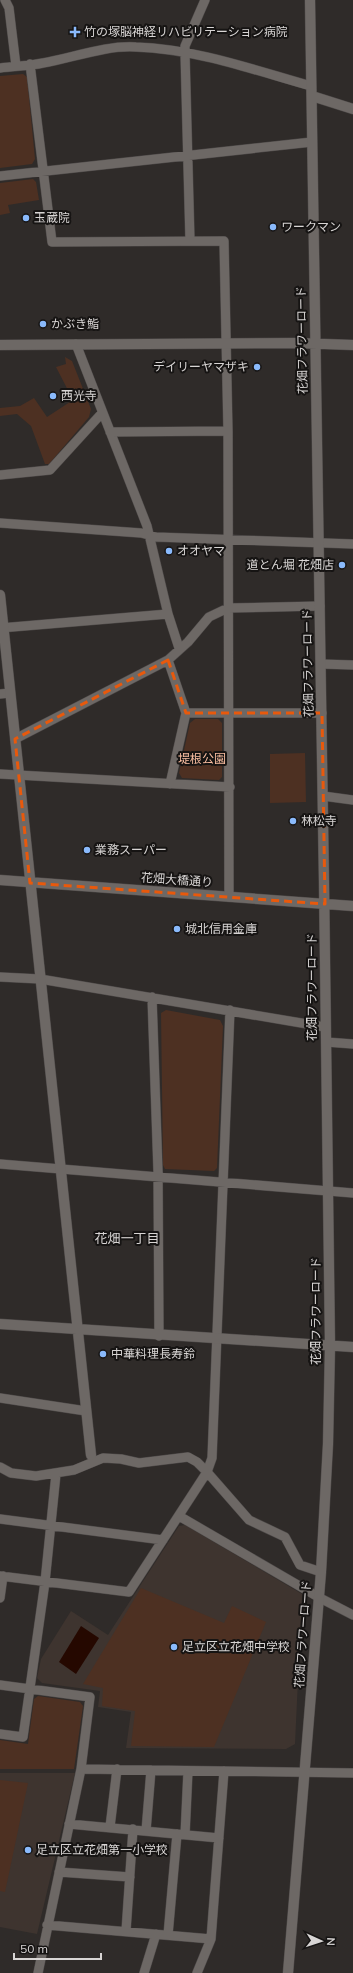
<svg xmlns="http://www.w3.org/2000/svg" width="353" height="1973" font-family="Mulish,'Noto Sans JP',sans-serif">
<rect width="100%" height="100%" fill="#2f2b29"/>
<path fill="#3e342f" d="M185 1525 302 1594 295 1744 286 1749 126 1748 131 1712 98 1707 100 1691 42 1683 37 1678 41 1659 71 1611 108 1635 179 1526Z
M0 1773H75L37 1934 0 1927Z"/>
<path fill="#4d3022" d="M23 74 27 77 35 159 32 164 0 168V76Z
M33 179 36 182 39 200 8 205 10 213 0 215V183Z
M65 357 72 361 91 409 89 417 49 464H45L31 426 17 414 0 416V408L20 406 34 398 47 417 73 400 56 367 66 364Z
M195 719H218L222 723V777L219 780 182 778 179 773 190 723Z
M305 753 306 802 270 803V754Z
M166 1010 220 1020 223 1026 217 1168 214 1171 165 1169 163 1165 161 1013Z
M141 1588 224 1623 232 1606 266 1622 214 1747 131 1746 135 1711 102 1706 103 1688 83 1684Z
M38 1696 80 1702 83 1706 74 1769H0V1740L28 1744 34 1699Z
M0 1780 28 1783 5 1892 0 1891Z"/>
<path fill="#250800" d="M81 1626 99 1638 76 1674 59 1662Z"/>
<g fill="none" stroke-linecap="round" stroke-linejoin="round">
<g stroke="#4d4948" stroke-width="10">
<path id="minor" d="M5 0 9 8 16 66
M30 64 52 242 224 241 228 431 229 897
M0 68C14 66 29 66 43 63 72 58 106 45 136 47 196 49 254 70 311 86
M0 176 312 142
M190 241 185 53V46L205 0
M76 344 147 526 168 614 179 648
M110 432 228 431
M0 475 50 470 102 413
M0 523 141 533 156 537 353 544
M0 628 168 614
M168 660 186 713 170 784
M321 664 353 665
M0 694 10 693
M186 713H322
M15 739 168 660 188 642 209 617 228 608 320 606
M0 774 230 787
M323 796 353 800
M0 977 40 979 325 1027
M152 997 158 1171 159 1336
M326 1042 353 1044
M0 1164 353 1193
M0 1398 86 1411
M0 1467 11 1473 36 1476 74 1470 103 1458 121 1459 139 1463 188 1457 197 1462 207 1472 249 1520 285 1537 300 1565 321 1572
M179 1516 320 1598 353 1615
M0 1519 163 1540
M0 1576 129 1592 207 1472 212 1458 230 1010
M0 1598 3 1576
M0 1685 90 1697 81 1769 38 1973
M0 1734 23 1737 45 1582 56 1474
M81 1769 353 1773
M69 1824 219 1838
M110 1827 117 1769
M146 1831 151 1770
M185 1835 188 1771
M59 1872 130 1877
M47 1925 211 1939
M126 1931 133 1829
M168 1935 177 1834
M144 1973 156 1934
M197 1973 211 1939 224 1771"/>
</g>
<g stroke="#4d4948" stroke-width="11">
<path id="tertiary" d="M312 96 353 109
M0 345 296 343 353 345
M0 595 91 1455
M0 880 353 906
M0 1324 353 1347
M288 1973 321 1572 328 1444 330 1346 324 883 310 0"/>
</g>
<use href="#minor" stroke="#6d6865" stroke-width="9"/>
<use href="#tertiary" stroke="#6d6865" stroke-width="10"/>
</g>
<path fill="none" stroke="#e8590c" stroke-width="3" stroke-dasharray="8 5" stroke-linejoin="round" d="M168 660 186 713H322L325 904 30 883 15 739Z"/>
<g fill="#8abafc" stroke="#161413" stroke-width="1.5">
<path d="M73 26h4v4h4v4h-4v4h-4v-4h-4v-4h4z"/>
<circle cx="26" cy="218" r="4"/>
<circle cx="273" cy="227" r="4"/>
<circle cx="43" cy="324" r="4"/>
<circle cx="257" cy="367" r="4"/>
<circle cx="53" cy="396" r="4"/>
<circle cx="169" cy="551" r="4"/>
<circle cx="342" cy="565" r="4"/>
<circle cx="293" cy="821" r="4"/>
<circle cx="87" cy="850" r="4"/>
<circle cx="177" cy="929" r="4"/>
<circle cx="103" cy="1354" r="4"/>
<circle cx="174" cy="1647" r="4"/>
<circle cx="28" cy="1850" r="4"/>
</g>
<g text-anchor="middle" stroke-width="4" stroke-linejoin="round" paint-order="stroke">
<g font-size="12" fill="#d8d5d4" stroke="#161413" text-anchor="start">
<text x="84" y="36">竹の塚脳神経リハビリテーション病院</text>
<text x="34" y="222">玉蔵院</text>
<text x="281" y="231">ワークマン</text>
<text x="51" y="328">かぶき鮨</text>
<text x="249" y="371" text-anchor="end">デイリーヤマザキ</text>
<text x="61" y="400">西光寺</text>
<text x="177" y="555">オオヤマ</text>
<text x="334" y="569" text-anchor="end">道とん堀 花畑店</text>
<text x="301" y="825">林松寺</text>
<text x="95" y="854">業務スーパー</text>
<text x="185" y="933">城北信用金庫</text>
<text x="111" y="1358">中華料理長寿鈴</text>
<text x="182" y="1651">足立区立花畑中学校</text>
<text x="36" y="1854">足立区立花畑第一小学校</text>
</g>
<g font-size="12" fill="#d8d5d4" stroke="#161413">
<text transform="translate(302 340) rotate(-91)" y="4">花畑フラワーロード</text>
<text transform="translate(308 663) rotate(-91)" y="4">花畑フラワーロード</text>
<text transform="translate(177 880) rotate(4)" y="4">花畑大橋通り</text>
<text transform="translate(312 987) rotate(-90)" y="4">花畑フラワーロード</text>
<text transform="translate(316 1311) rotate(-90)" y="4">花畑フラワーロード</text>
<text transform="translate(303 1634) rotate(-86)" y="4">花畑フラワーロード</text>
</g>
<g font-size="12" fill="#f9bda0" stroke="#161413">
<text x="202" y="763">堤根公園</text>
</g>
<g font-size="13" fill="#d8d5d4" stroke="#161413">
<text x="127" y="1243">花畑一丁目</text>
</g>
</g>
<g transform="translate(321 1941) rotate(93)" stroke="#161413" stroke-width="3" paint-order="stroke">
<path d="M0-3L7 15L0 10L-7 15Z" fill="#d8d5d4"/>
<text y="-6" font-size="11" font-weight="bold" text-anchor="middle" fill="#d8d5d4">N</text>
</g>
<path d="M14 1953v6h87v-6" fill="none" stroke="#d8d5d4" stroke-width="2"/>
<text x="20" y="1953" font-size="12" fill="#d8d5d4" stroke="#161413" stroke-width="3" paint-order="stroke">50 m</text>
</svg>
